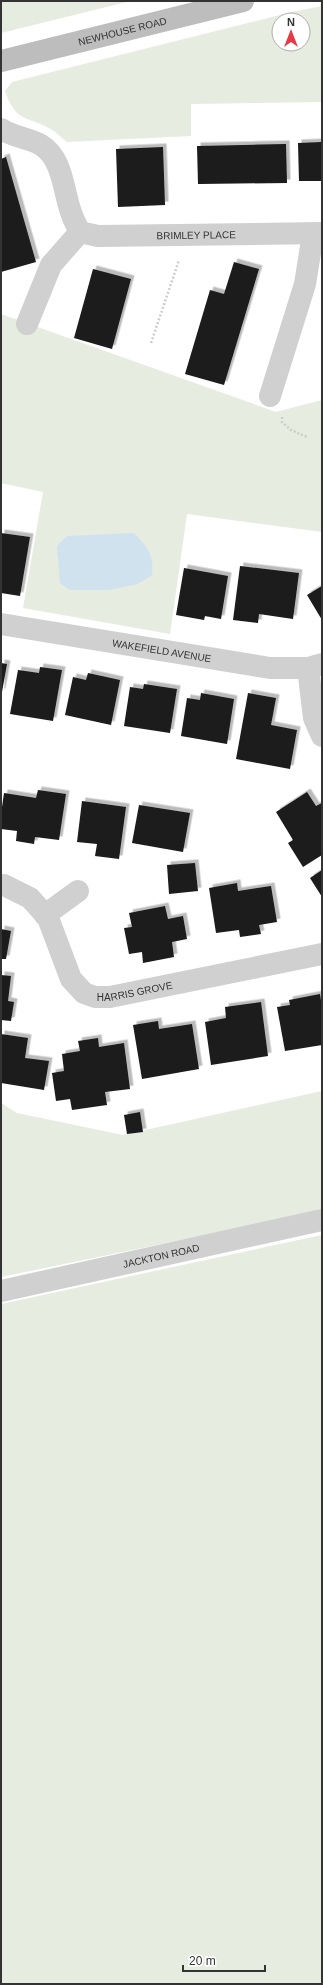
<svg xmlns="http://www.w3.org/2000/svg" width="323" height="1985" font-family="Arial,sans-serif">
<defs>
<filter id="shadow"><feDropShadow dx="3.5" dy="-3.5" stdDeviation="0" flood-color="#0004"/></filter>
</defs>
<rect width="100%" height="100%" fill="#fff"/>
<path fill="#e6ecdf" fill-rule="evenodd" d="M1 1H131L1 33Z
M322 6V102L191 104V136L67 142C61 137 55 131 49 128 24 115 16 122 5 91L12 82 292 12ZM279 20H303V44H279Z
M1 314 276 412 322 400V532L187 514 170 634 23 608 43 492 1 483Z
M322 1091V1211L1 1277V1103L17 1113 123 1135Z
M322 1235V1984H1V1304Z"/>
<path fill="#cfe2ee" d="M134 533C148 548 154 554 152 575L138 584 108 590H70L60 583 57 546 67 536Z"/>
<path fill="#1a1a1a" filter="url(#shadow)" d="M322 142V181H299L298 143Z
M286 144 287 183 198 184 197 146Z
M163 147 165 205 118 207 116 149Z
M6 157 36 262 1 272V159Z
M234 262 259 269 224 385 185 374 210 290 224 294Z
M93 269 131 279 112 349 74 338Z
M1 533 30 537 20 596 1 593Z
M240 566 299 573 293 619 259 614 258 623 233 620Z
M184 568 228 576 221 619 205 616 204 620 176 615Z
M322 586V620L307 595Z
M1 663 7 664 2 692H1Z
M40 667 62 670 53 721 10 714 18 670 39 673Z
M88 673 120 680 111 725 65 715 73 677 86 680Z
M144 684 177 689 170 733 124 726 130 687 143 689Z
M201 693 234 699 227 744 181 736 187 698 200 700Z
M248 693 276 698 271 725 297 730 290 769 236 759Z
M38 790 66 794 59 840 35 837 34 844 16 841 17 831 1 829V814L4 793 36 798Z
M307 792 316 806 322 803V855L303 867 288 843 293 840 276 812Z
M82 801 126 807 119 859 95 856 97 844 77 842Z
M139 805 190 813 183 852 132 843Z
M195 863 198 891 169 894 167 865Z
M322 870V897L310 878Z
M237 883 238 891 271 886 277 922 259 925 261 934 240 937 239 930 216 933 209 888Z
M165 906 168 919 183 916 187 939 172 942 174 957 143 963 142 952 129 954 124 928 132 927 129 913Z
M1 929 11 931 6 959H1Z
M1 975 11 976 8 1001 14 1002 11 1021 1 1020Z
M320 994 322 1007V1045L285 1051 277 1007 290 1005 289 1000Z
M261 1002 268 1056 211 1065 205 1022 226 1018 225 1007Z
M158 1021 159 1029 192 1024 199 1069 142 1079 133 1025Z
M1 1034 28 1038 25 1058 49 1061 44 1090 1 1083Z
M98 1038 99 1047 124 1043 130 1089 105 1092 107 1105 72 1110 70 1099 56 1101 52 1073 64 1071 62 1054 80 1051 78 1041Z
M140 1112 143 1132 127 1134 124 1115Z"/>
<g fill="none" stroke-linecap="round" stroke-linejoin="round">
<path stroke="#cdcdcd" stroke-width="2.5" stroke-dasharray="2 2" stroke-linecap="butt" d="M151 343 179 260
M282 417V422L291 430 307 437"/>
<g stroke="#d0d0d0" stroke-width="22">
<path id="s1" d="M1 129C13 137 29 138 41 145 64 159 63 193 72 215 74 221 77 226 80 232L98 236 322 233"/>
<path d="M27 324 51 265 80 232"/>
<path d="M270 396 305 284 313 234"/>
<path id="s2" d="M1 624 270 668H308L322 664"/>
<path d="M308 668 314 718 322 736"/>
<path id="s3" d="M4 885 30 898 48 918 71 979 84 993 95 997H110L322 954"/>
<path d="M45 915 78 891"/>
<path id="s4" d="M1 1291 322 1220"/>
</g>
<path stroke="#bdbdbd" stroke-width="22" id="s5" d="M1 61 243 1"/>
</g>
<g text-anchor="middle" stroke-width="4" stroke-linejoin="round" paint-order="stroke">
<g font-size="10" fill="#333" stroke="#fff">
<text dy="4" stroke="none"><textPath href="#s5" startOffset="125">NEWHOUSE ROAD</textPath></text>
<text dy="4" stroke="none"><textPath href="#s1" startOffset="257">BRIMLEY PLACE</textPath></text>
<text dy="4" stroke="none"><textPath href="#s2" startOffset="163">WAKEFIELD AVENUE</textPath></text>
<text dy="4" stroke="none"><textPath href="#s3" startOffset="192">HARRIS GROVE</textPath></text>
<text dy="4" stroke="none"><textPath href="#s4" startOffset="164">JACKTON ROAD</textPath></text>
</g>
</g>
<rect width="323" height="1985" fill="none" stroke="#333333" stroke-width="4"/>
<g transform="translate(291 32)"><circle r="19" fill="#ffffff" stroke="#adadad"/>
<path d="M0-3L7 15L0 10L-7 15Z" fill="#e63946"/>
<text y="-6" font-size="11" font-weight="bold" text-anchor="middle" fill="#333333">N</text>
</g>
<path d="M183 1965v6h82v-6" fill="none" stroke="#333333" stroke-width="2"/>
<text x="189" y="1965" font-size="12" fill="#333333" stroke="#ffffff" stroke-width="3" paint-order="stroke">20 m</text>
</svg>
